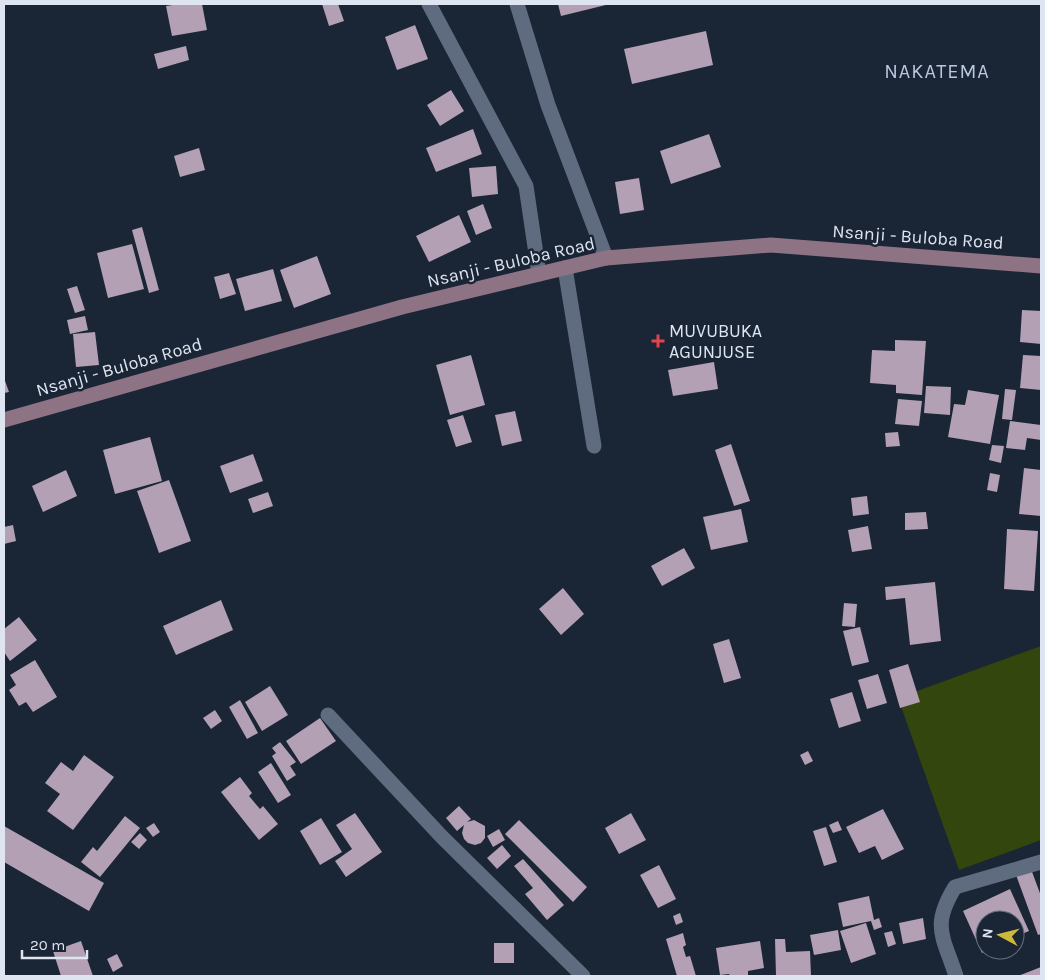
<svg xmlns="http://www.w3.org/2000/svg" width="1045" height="980" font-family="Karla,sans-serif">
<rect width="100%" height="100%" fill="#1a2535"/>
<path fill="#33460d" d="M1041 646V840L959 870 898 698Z"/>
<path fill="#b3a0b4" d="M179 4H202L207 30 172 36 166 6Z
M322 4H338L344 21 329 26Z
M558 4H610L561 16Z
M415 25 428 59 397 70 385 37Z
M706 31 713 65 632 84 624 49Z
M186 46 189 60 158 69 154 54Z
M451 90 464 111 440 126 427 105Z
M473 129 482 154 436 172 426 148Z
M709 134 721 167 671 184 660 151Z
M199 148 205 170 180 177 174 156Z
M496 166 498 194 472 197 469 168Z
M639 178 644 210 620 214 615 182Z
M483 204 492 228 476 235 467 211Z
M459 215 471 242 429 262 416 236Z
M142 227 159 290 149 293 132 230Z
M132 244 144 289 108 298 97 253Z
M317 256 331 294 294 308 280 270Z
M273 269 282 301 245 311 236 279Z
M229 273 236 294 220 299 214 277Z
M77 286 85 310 75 313 67 289Z
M1022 310 1041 311V344L1020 342Z
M85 316 88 330 70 334 67 320Z
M95 332 99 365 76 367 73 334Z
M895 340 926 341 922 395 896 393V385L870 383 872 350 895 351Z
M471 355 485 405 450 415 436 365Z
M1023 355 1041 356V390L1020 388Z
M714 362 718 389 673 396 668 370Z
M4 378 9 392 4 393Z
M926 386 951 387 950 415 924 413Z
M1005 389 1016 390 1012 420 1002 419Z
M968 390 999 395 990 444 948 437 954 404 965 405Z
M898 399 922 401 919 426 895 424Z
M515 411 522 441 502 446 495 415Z
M463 415 472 442 456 447 447 420Z
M1010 421 1041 425V440L1027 438 1025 450 1006 448Z
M898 432 900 446 886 447 885 433Z
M150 437 162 481 115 494 103 450Z
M731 444 750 501 734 506 715 450Z
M992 445 1004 446 1001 463 989 460Z
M253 454 263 481 230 493 220 466Z
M1024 468 1041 470V516L1019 514Z
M66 470 77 496 43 512 32 486Z
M990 473 1000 475 997 492 987 490Z
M169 480 191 541 159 553 137 491Z
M268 492 273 506 253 513 248 499Z
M867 496 869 514 853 516 851 498Z
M741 509 748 542 711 550 703 517Z
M926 512 928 529 905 530V513Z
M13 525 16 541 4 544V527Z
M868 526 872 549 852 552 848 530Z
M1007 529 1038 531 1034 591 1004 589Z
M684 548 695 568 662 586 651 566Z
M935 582 941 641 910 645 905 598 886 600 885 587Z
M563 588 584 614 561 635 539 609Z
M221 600 233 630 176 655 163 626Z
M844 603 857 604 855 627 842 626Z
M19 617 37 640 10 661 4 652V629Z
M860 627 869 662 852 666 843 631Z
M729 639 741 678 724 683 713 644Z
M35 660 57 697 33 712 26 702 19 706 9 690 16 685 10 675Z
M908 664 920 702 900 708 889 670Z
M878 674 887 703 867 709 858 680Z
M270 686 288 715 262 731 245 702Z
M852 692 861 721 839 728 830 699Z
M240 700 258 733 247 739 229 707Z
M215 710 222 721 211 729 203 718Z
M320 718 336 741 301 764 286 741Z
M280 742 296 762 290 766 296 775 287 781 272 756 276 753 272 748Z
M808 751 813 761 805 765 800 755Z
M84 755 114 777 73 830 47 811 60 794 45 783 61 762 73 771Z
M271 763 291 795 278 803 258 772Z
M240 777 252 793 249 796 260 809 263 806 278 824 259 840 221 792Z
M459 806 471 819 467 822 474 820 485 826V838L481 843 475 845 468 843 464 839 462 833 464 825 457 831 446 818Z
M883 809 904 849 882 860 875 846 859 853 846 827Z
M355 813 382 852 346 877 335 861 352 849 336 825Z
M631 813 646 840 619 854 605 828Z
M125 816 140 828 100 877 81 862 93 847 97 851Z
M321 818 342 852 320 865 300 831Z
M519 820 587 887 573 902 505 834Z
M838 821 842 830 833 833 829 825Z
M154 823 160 832 153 837 146 828Z
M4 826 104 883 89 911 4 862Z
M826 827 837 862 824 866 813 831Z
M499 829 505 840 493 847 487 836Z
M140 833 147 840 139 849 131 842Z
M502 845 511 856 497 869 487 858Z
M523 859 564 905 547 920 525 894 533 888 514 866Z
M659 865 676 899 658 908 640 875Z
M1031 869 1041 896V934L1038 935 1016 875Z
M1010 889 1029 931 1015 937V920H985V951L982 953 963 911Z
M869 896 874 920 879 918 882 927 874 930 871 921 843 927 838 903Z
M680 913 683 922 676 925 673 916Z
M923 918 926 939 903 944 899 923Z
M866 923 876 954 851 963 840 931Z
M838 930 841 950 814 955 810 935Z
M892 931 896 944 888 947 884 933Z
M683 933 686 945 683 947 686 957 690 956 696 976H677L666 939Z
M775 939H785L786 952 810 951 811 976H776Z
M81 941 93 976H61L53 951Z
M760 941 764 968 748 971V976H730L729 974 720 975 716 948Z
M494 943H514V963H494Z
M117 954 123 966 113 972 107 959Z
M1041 967V976H1018Z"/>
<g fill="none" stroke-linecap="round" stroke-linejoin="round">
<path stroke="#5f6c80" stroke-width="15" d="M429 4 526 186 539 274
M517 4 548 105 606 258
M565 268 594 446
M328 715 442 837 583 976
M956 976C943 936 931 926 955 887L1041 862"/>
<path stroke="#8d7384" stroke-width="15" d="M4 420 402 307 606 258 771 245 1041 266"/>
</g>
<path fill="#e0444e" stroke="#1a2535" stroke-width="2" d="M655.5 333.5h5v5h5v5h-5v5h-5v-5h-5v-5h5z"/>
<g text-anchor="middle" stroke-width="5" stroke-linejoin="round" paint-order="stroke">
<g font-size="18" fill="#dee5f0" stroke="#1a2535">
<text transform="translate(918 237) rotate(4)" y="6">Nsanji - Buloba Road</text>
<text transform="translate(511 262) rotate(-13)" y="6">Nsanji - Buloba Road</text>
<text transform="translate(119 367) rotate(-16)" y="6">Nsanji - Buloba Road</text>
</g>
<g font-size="18" fill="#dee5f0" stroke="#1a2535" text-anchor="start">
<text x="669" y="337">MUVUBUKA<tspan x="669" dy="21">AGUNJUSE</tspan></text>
</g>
<g font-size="20" letter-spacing="1" fill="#bac8df" stroke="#1a2535">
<text x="937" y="78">NAKATEMA</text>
</g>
</g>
<rect width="1045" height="980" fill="none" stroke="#dee5f0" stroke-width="10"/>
<g transform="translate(1000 935) rotate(277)"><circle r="24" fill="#1a2535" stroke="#687280"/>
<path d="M0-4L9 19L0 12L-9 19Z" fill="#ccb938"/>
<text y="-8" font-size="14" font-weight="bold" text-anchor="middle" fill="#dee5f0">N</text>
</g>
<path d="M22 950v8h65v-8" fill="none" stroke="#dee5f0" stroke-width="2.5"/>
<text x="30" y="950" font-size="15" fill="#dee5f0" stroke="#1a2535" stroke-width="4" paint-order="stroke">20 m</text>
</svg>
